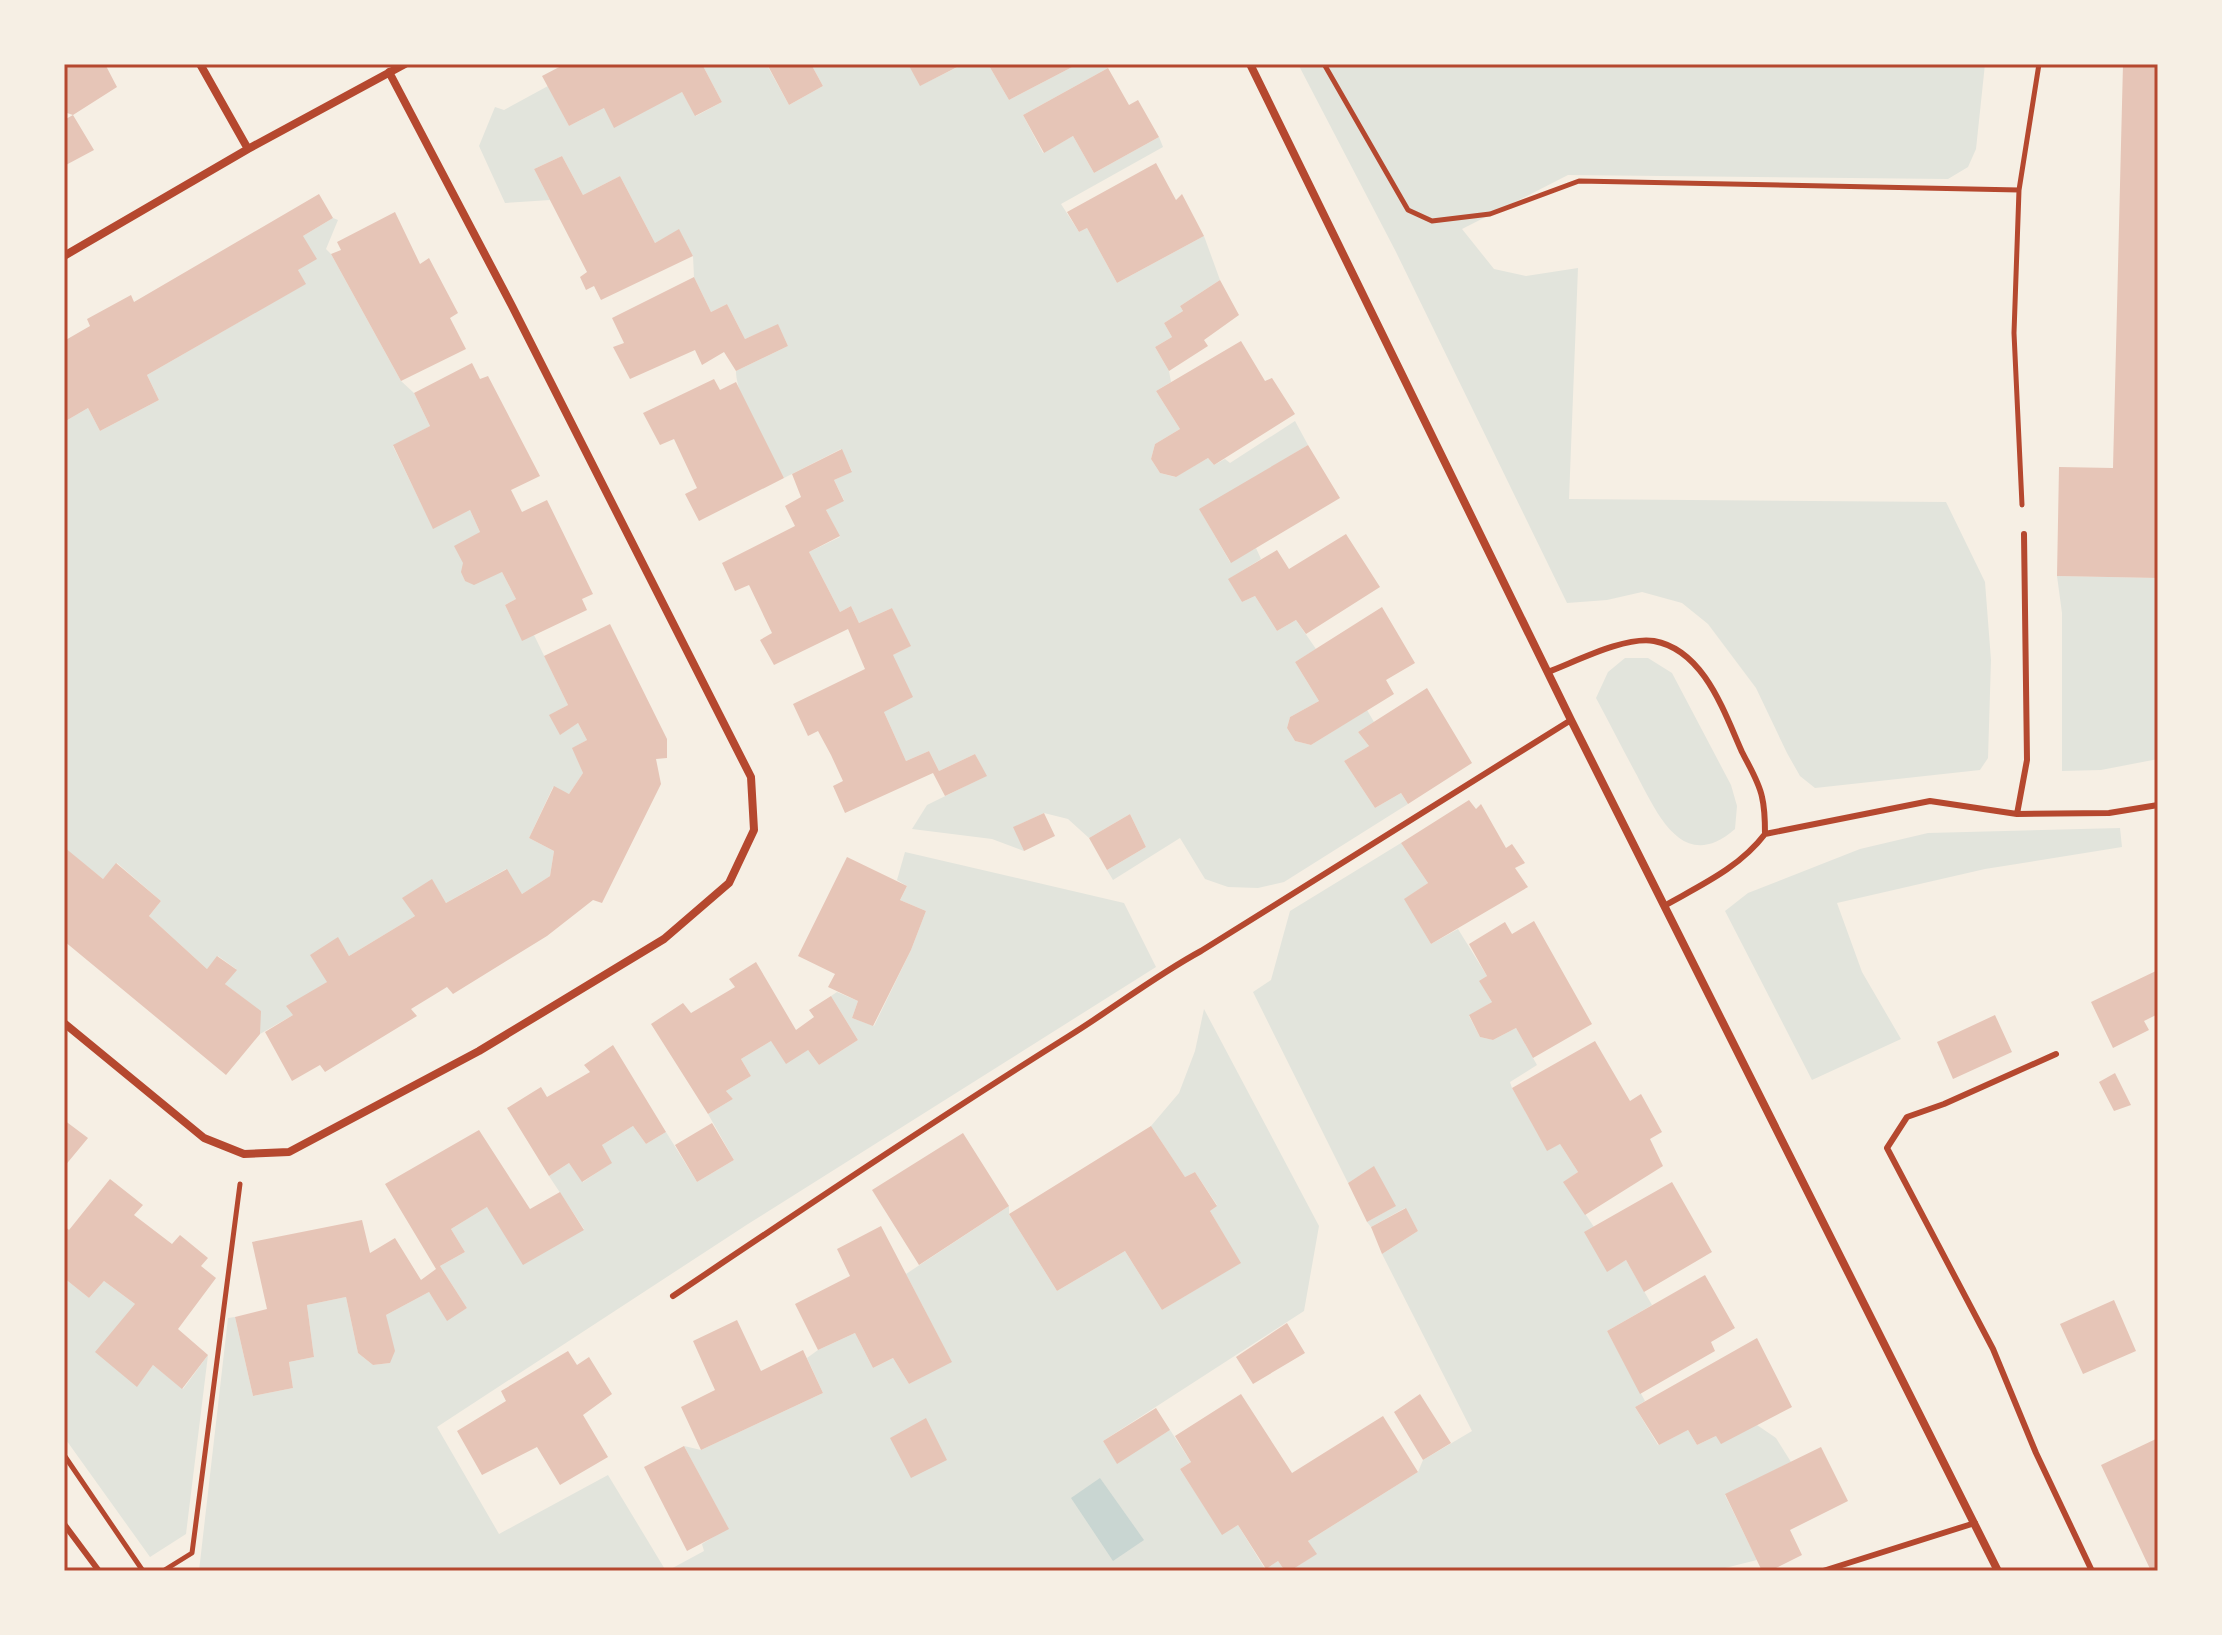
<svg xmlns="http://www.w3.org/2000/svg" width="2222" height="1635" font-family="'Fira Sans',sans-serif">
<rect width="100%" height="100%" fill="#f6efe4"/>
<path fill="#e2e4dc" d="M702 64H772L768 67 789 105 823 86 811 64H908L921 85 962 65 988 64 1009 100 1078 64H1105L1108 68 1023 115 1043 153 1073 136 1094 173 1159 137 1163 147 1061 204 1079 232 1087 228 1117 283 1204 236 1220 280 1180 306 1183 311 1164 323 1172 337 1155 347 1169 371 1171 382 1156 391 1180 429 1155 444 1151 459 1160 473 1175 477 1208 458 1214 465 1225 459 1230 463 1295 421 1308 445 1200 510 1230 562 1256 548 1261 559 1229 579 1242 602 1255 596 1277 631 1296 620 1316 649 1295 662 1319 701 1290 717 1287 728 1295 741 1311 745 1367 710 1374 722 1358 732 1369 746 1344 761 1375 808 1401 793 1408 804 1284 882 1258 888 1228 887 1205 879 1180 838 1113 880 1107 870 1146 847 1130 814 1089 838 1068 819 1044 813 1014 827 1024 851 992 839 912 829 927 805 986 776 975 754 939 771 929 751 906 761 884 712 893 655 910 646 892 608 859 623 851 606 840 612 809 552 840 537 826 510 844 500 834 480 852 471 841 449 784 478C770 451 736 399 736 371L788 346 778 325 745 339 727 304 711 312 694 277 693 256 679 230 655 243 620 176 583 195 562 156 534 169 550 200 505 203 479 146 495 107 504 110 548 86 569 126 604 108 682 92 696 116 722 102Z
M1298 64H1985L1976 149 1968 167 1948 179 1568 175 1462 229 1494 269 1526 276 1578 268 1569 499 1946 502 1985 582 1991 660 1988 758 1980 770 1815 788 1800 776 1787 753 1756 688 1708 624 1682 603 1642 592 1607 600 1567 603 1396 252Z
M333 218 338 220 326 249 331 254 401 381 414 393 430 426 393 446 433 528 470 510 480 532C472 548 457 563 465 581L502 572 516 599 505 605 522 640 534 635 568 705 550 715 560 734 578 723 587 740 573 748 583 773 569 794 553 787 529 838 554 851 550 876 522 894 506 869 446 903 432 880 403 898 415 916 349 956 338 938 327 982 293 1015 260 1034V1011L225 984 236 969 218 956 207 969 149 916 161 901 117 863 103 879 64 848V422L88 408 100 431 159 400 147 375 305 284 298 270 303 236Z
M2057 576 2158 578V759L2101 770 2062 771V613Z
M1625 658H1648L1672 673 1731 785 1737 806 1735 829C1681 876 1656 810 1634 770 1621 746 1609 722 1596 698L1608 672Z
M2120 828 2122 847 1985 869 1837 903 1862 972 1901 1039 1812 1080 1725 911 1748 893 1860 849 1928 833Z
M1401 843 1428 883 1405 899 1431 944 1458 929 1487 976 1480 982 1492 1002 1469 1016 1480 1037 1493 1040 1516 1028 1537 1065 1510 1082 1512 1088 1547 1150 1560 1144 1578 1172 1564 1182 1594 1227 1607 1271 1626 1260 1652 1305 1607 1331 1645 1401 1635 1407 1658 1445 1688 1430 1697 1445 1716 1436 1757 1425 1776 1438 1791 1462 1725 1495 1757 1560 1713 1571H1290L1316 1554 1308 1541 1418 1472 1423 1460 1472 1431 1382 1254 1418 1231 1405 1208 1371 1227 1367 1222 1395 1206 1374 1167 1348 1183 1253 992 1271 980 1290 911Z
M905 852 1124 903 1156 967 748 1224 437 1427 499 1534 608 1475 666 1571H199L228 1318 235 1317 253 1396 293 1388 289 1362 314 1357 307 1305 346 1297 358 1353 373 1365 390 1363 386 1315 429 1292 447 1320 467 1308 440 1266 465 1252 451 1229 487 1207 566 1239 584 1229 549 1176 569 1163 583 1182 611 1163 602 1145 633 1126 646 1144 666 1132 697 1182 734 1160 708 1114 733 1099 726 1091 751 1076 741 1059 771 1041 808 1050 819 1065 858 1040 831 996 837 992 858 1001 852 1018 874 1026 911 950 926 911 900 900 907 886 897 880Z
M1204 1009 1319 1226 1304 1311 1103 1441 1117 1463 1170 1430 1191 1462 1180 1469 1222 1534 1238 1525 1265 1569 1278 1561 1285 1571H667L704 1551 702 1544 728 1528 684 1446 701 1450 823 1393 807 1358 818 1350 855 1333 873 1368 893 1358 909 1384 951 1361 906 1274 1009 1206V1214L1057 1291 1125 1251 1162 1310 1240 1263 1210 1211 1217 1205 1195 1172 1185 1177 1151 1126 1179 1093 1195 1051Z
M64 1278 89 1298 104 1281 135 1304 137 1386 153 1365 183 1389 208 1355 186 1534 150 1557 64 1437Z"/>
<path fill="#c9d6d2" d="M1100 1478 1144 1540 1113 1561 1071 1498Z"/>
<path fill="#e6c5b7" d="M64 64H105L117 87 73 115 64 112Z
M565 64H702L722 102 695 116 682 92 614 128 604 108 569 126 542 76Z
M772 64H811L823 86 789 105 768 66Z
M908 64H963L920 86Z
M988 64H1078L1009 100Z
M2123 64H2158V578L2057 576 2059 467 2113 468Z
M1108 68 1129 105 1138 100 1159 137 1094 173 1073 136 1044 153 1023 115Z
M73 115 94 150 64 166V120Z
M562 156 583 195 620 176 655 243 679 229 693 256 601 300 594 286 586 290 580 277 587 272 534 169Z
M1156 163 1176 200 1182 194 1204 236 1117 283 1087 228 1079 232 1067 212Z
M319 194 333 218 303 236 317 259 298 270 306 284 147 375 159 400 100 431 88 408 64 422V341L90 326 87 319 131 295 134 302Z
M395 212 420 264 429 258 458 313 450 318 466 349 401 381 331 254 341 250 337 242Z
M694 277 711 312 727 304 745 339 778 324 788 346 736 371 724 352 702 365 695 350 630 379 613 347 624 343 612 318Z
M1220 280 1239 315 1204 340 1208 346 1169 371 1155 347 1172 337 1164 323 1183 311 1180 306Z
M1241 341 1265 381 1272 378 1295 414 1214 465 1208 458 1176 477 1160 473 1151 459 1155 444 1180 429 1156 391Z
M472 363 480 379 488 376 540 476 511 490 522 512 547 500 593 594 582 599 587 610 522 641 505 605 516 599 502 572 474 585 465 581 461 572 463 563 454 546 480 532 470 510 433 529 393 445 430 426 414 393Z
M714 379 720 390 736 382 784 478 699 521 685 494 697 488 674 439 660 445 643 413Z
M1308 445 1340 498 1231 563 1199 509Z
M842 449 852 472 834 480 844 501 826 510 840 536 809 552 840 612 851 606 859 623 892 608 911 646 893 655 913 697 884 712 906 761 929 751 939 771 975 754 987 776 945 796 933 773 845 813 833 786 843 781 831 755 818 731 808 736 793 704 865 669 848 629 774 665 760 640 772 633 749 585 735 591 722 563 795 526 785 506 801 497 792 474Z
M1346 534 1380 587 1306 634 1296 620 1277 631 1255 596 1242 602 1228 579 1277 550 1289 569Z
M1382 607 1415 663 1386 680 1394 694 1311 745 1295 741 1287 728 1290 717 1319 701 1295 662Z
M610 624 667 739V758L656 759 661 784 602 903 593 900 547 936 453 994 447 987 411 1009 417 1016 325 1072 320 1065 292 1081 265 1032 293 1015 286 1006 327 982 310 955 338 937 349 956 415 916 402 898 432 879 446 903 507 869 522 894 550 876 554 851 529 838 554 786 569 794 583 773 572 748 587 740 578 723 560 735 549 715 568 705 544 656Z
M1427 688 1472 763 1408 804 1401 793 1375 808 1344 761 1369 746 1358 732Z
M1469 800 1476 809 1481 804 1506 848 1512 844 1525 863 1515 868 1528 887 1431 944 1404 899 1428 883 1401 843Z
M1044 813 1055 836 1024 851 1013 827Z
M1130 814 1146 847 1107 870 1089 838Z
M64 847 103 879 116 863 161 901 149 916 207 969 217 956 237 970 225 984 261 1011 260 1034 226 1075 64 941Z
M847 857 907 886 900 900 926 911 911 950 873 1026 852 1018 858 1001 828 987 835 974 798 956Z
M1534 921 1592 1024 1533 1058 1516 1028 1493 1040 1480 1037 1469 1015 1492 1002 1479 981 1487 976 1469 944 1505 922 1512 934Z
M756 962 796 1030 814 1017 809 1010 831 996 858 1040 819 1065 808 1050 786 1064 771 1041 741 1059 751 1076 726 1091 733 1099 708 1114 651 1024 683 1003 691 1013 708 1003 735 987 729 979Z
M2158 970V1014L2144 1021 2149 1030 2113 1048 2091 1002Z
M1995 1015 2012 1052 1953 1079 1937 1042Z
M1595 1041 1630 1101 1641 1094 1662 1132 1650 1139 1663 1166 1585 1215 1563 1182 1578 1172 1560 1144 1547 1151 1512 1088Z
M613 1045 666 1132 646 1144 633 1126 602 1145 612 1163 582 1182 569 1163 549 1176 507 1108 541 1087 547 1097 590 1072 584 1065Z
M2115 1073 2131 1105 2114 1111 2099 1082Z
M64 1120 88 1138 64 1167Z
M712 1123 734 1160 697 1182 675 1145Z
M1151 1126 1185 1177 1195 1172 1217 1206 1210 1211 1241 1263 1162 1310 1125 1251 1057 1291 1009 1214Z
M479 1130 530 1209 560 1192 584 1230 523 1265 487 1207 451 1229 465 1252 440 1266 467 1308 447 1321 429 1292 386 1315 395 1351 390 1363 373 1365 358 1353 346 1297 307 1305 314 1357 289 1362 293 1388 253 1396 235 1317 267 1309 252 1242 362 1220 370 1253 395 1238 421 1280 436 1269 385 1184Z
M963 1133 1009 1206 919 1265 872 1190Z
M1374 1166 1396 1206 1367 1222 1348 1183Z
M110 1179 143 1205 134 1215 172 1244 180 1235 208 1258 201 1266 216 1278 178 1329 208 1355 182 1389 153 1365 137 1387 95 1352 135 1304 104 1281 89 1298 64 1278V1226L69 1230Z
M1672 1182 1712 1252 1644 1292 1626 1260 1607 1272 1584 1232Z
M1406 1208 1418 1231 1382 1254 1371 1227Z
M881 1226 952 1362 909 1384 893 1358 873 1368 855 1333 818 1350 795 1304 850 1276 837 1249Z
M1705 1275 1735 1328 1711 1342 1715 1351 1640 1394 1607 1331Z
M2114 1300 2136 1351 2083 1374 2060 1324Z
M737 1320 761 1371 803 1350 823 1393 701 1450 681 1407 715 1390 693 1341Z
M1287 1323 1305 1353 1253 1384 1236 1357Z
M1757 1338 1792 1407 1721 1444 1716 1436 1697 1445 1688 1430 1659 1445 1635 1407Z
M568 1351 577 1365 589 1357 612 1394 583 1415 608 1457 560 1485 537 1447 482 1475 457 1431 506 1401 501 1391Z
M1241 1394 1292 1473 1383 1416 1418 1472 1308 1541 1317 1554 1290 1571H1285L1278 1561 1266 1569 1238 1525 1222 1535 1180 1469 1191 1462 1175 1436Z
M1420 1394 1451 1443 1423 1460 1394 1412Z
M1156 1408 1170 1430 1117 1464 1103 1441Z
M926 1418 947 1460 911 1478 890 1438Z
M2158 1438V1571H2151L2101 1465Z
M684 1446 729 1529 687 1551 644 1467Z
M1821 1447 1848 1501 1790 1530 1802 1555 1770 1571H1762L1725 1494Z"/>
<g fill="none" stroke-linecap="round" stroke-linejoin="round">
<path stroke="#b5482f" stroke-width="5" d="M1324 64 1408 210 1432 221 1490 214 1579 181 2019 190
M2022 505 2014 333 2019 190 2039 64
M64 1455 143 1571
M163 1571 192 1553 240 1184"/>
<path stroke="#b5482f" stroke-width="6" d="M1548 672C1575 662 1625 636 1654 641 1704 650 1724 712 1742 752 1749 766 1759 782 1762 797 1765 809 1765 822 1765 834 1739 868 1701 885 1664 906
M2017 814 2027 760 2024 534
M1765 834 1930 801 2017 814 2109 813 2158 805
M2056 1054 1944 1104 1907 1117 1887 1148 1993 1349 2036 1453 2092 1571
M673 1296C804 1208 935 1120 1069 1036 1114 1008 1155 976 1201 951L1571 720
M64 1524 99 1571
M1823 1571 1975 1523"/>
<path stroke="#b5482f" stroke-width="8" d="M200 64 248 149
M1250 64 1571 720 1998 1571
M64 256 248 149 405 64
M64 1023 204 1138 244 1154 289 1152 479 1051 664 939 729 883 754 830 751 777 512 306 389 72"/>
</g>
<rect width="2222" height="1635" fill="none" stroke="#f6efe4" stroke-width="132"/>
<rect x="66" y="66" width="2090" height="1503" fill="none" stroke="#b5482f" stroke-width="3"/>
</svg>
